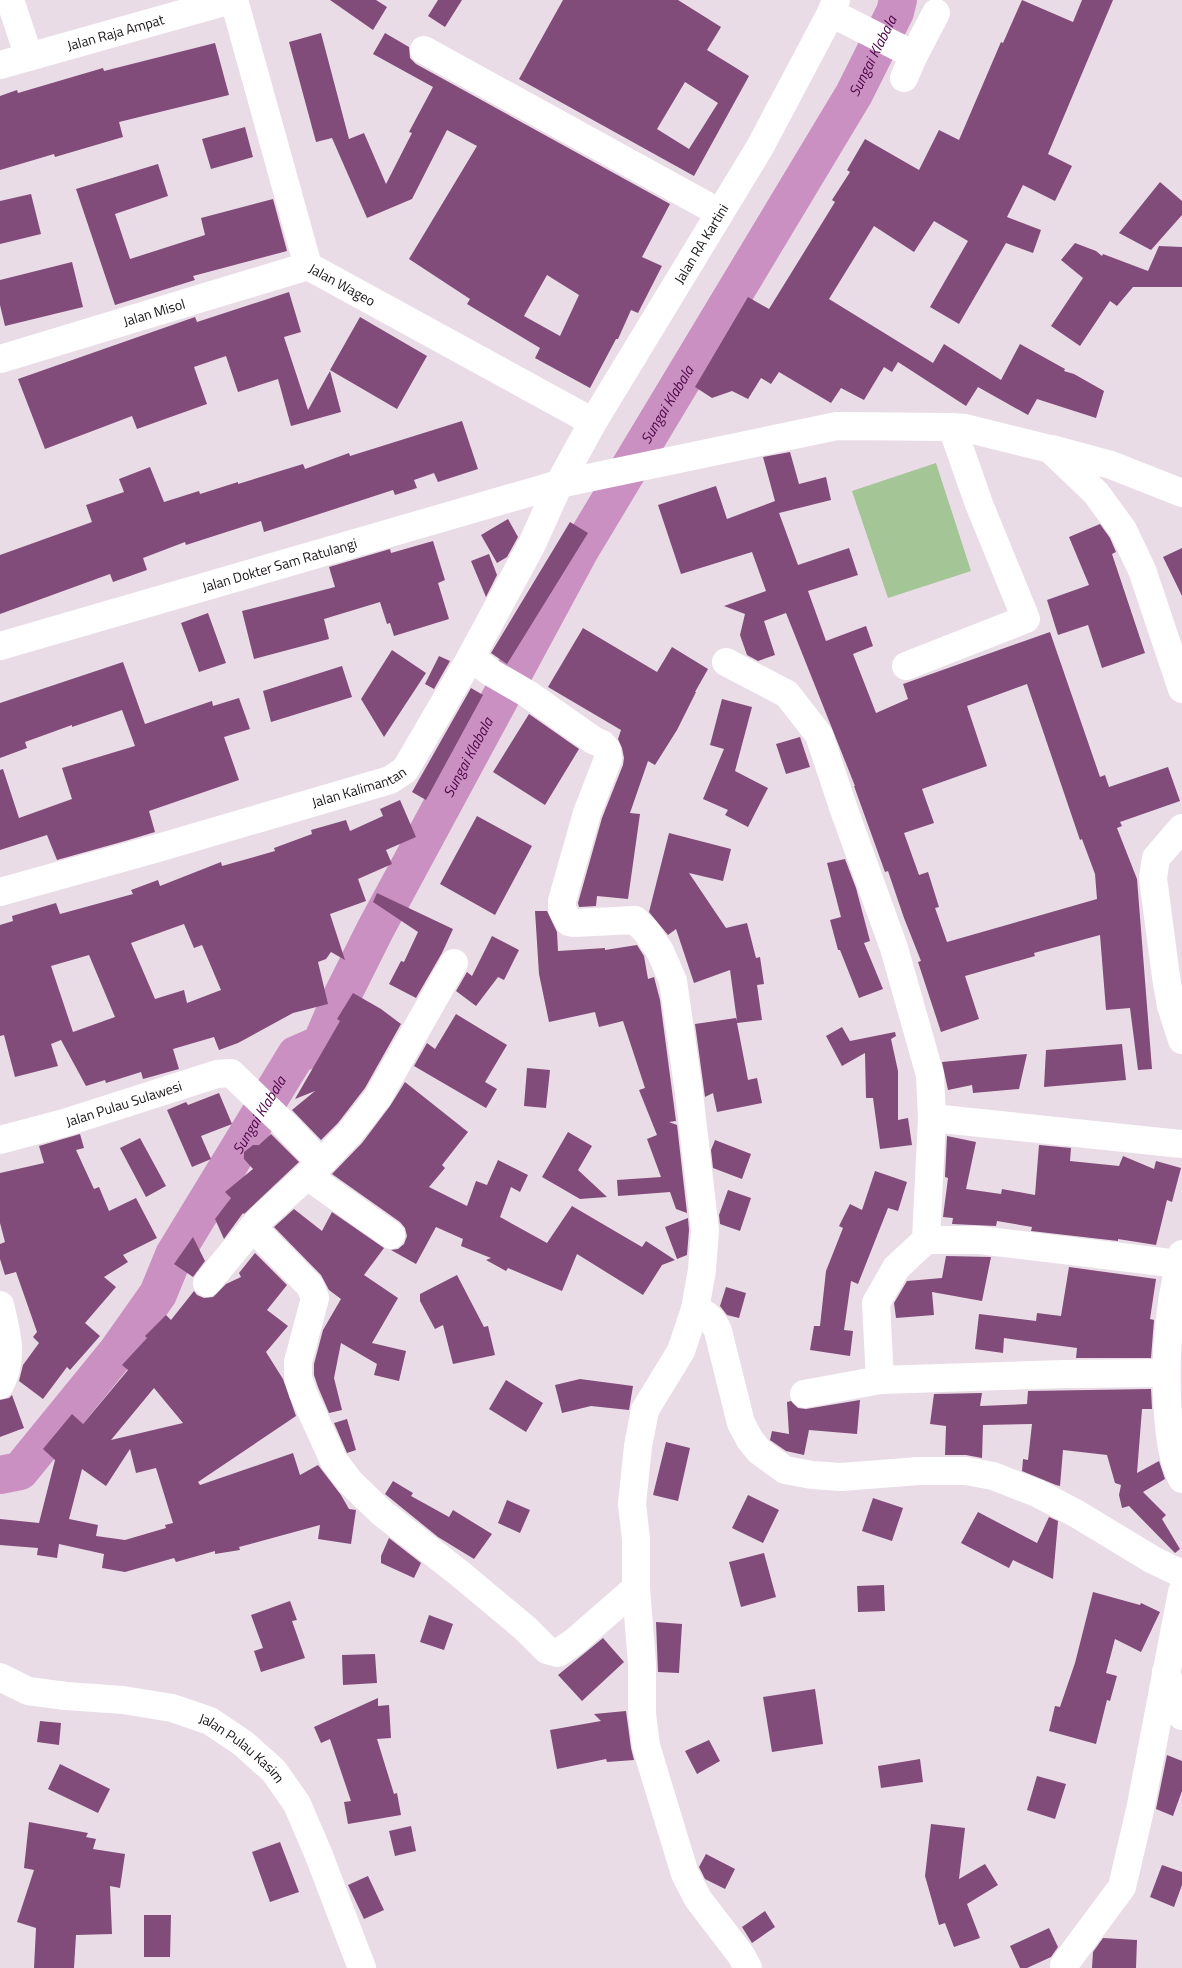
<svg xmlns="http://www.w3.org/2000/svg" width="1182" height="1968" font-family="'Titillium Web',sans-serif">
<rect width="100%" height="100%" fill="#eadce7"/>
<path fill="#a4c595" d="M936 463 971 571 888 598 852 491Z"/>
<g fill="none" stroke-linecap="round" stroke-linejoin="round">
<path stroke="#cb90c2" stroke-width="38" id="s1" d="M0 1475 20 1471 117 1352 158 1294 174 1255 296 1055 321 1044 339 1002 375 930 580 550 854 94 895 12 898 0"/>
</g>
<path fill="#814b7a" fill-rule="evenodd" d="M330 0H376L387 7 373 30Z
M438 0H462L445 27 428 16Z
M563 0H678L721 27 707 50 749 76 694 176 519 79ZM685 82 718 103 689 149 657 129Z
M1022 0 1073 22 1082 0H1113L1048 154 1072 166 1055 201 1023 185 1007 217 1041 230 1033 253 1006 243 959 324 930 307 968 241 934 221 914 252 874 226 829 299 933 363 944 344 1001 380 1020 344 1065 369 1064 371 1074 374 1104 391 1096 418 1037 399 1028 415 978 387 966 406 898 362 892 372 884 367 864 400 841 388 831 403 779 372 771 384 761 378 748 399 732 391 712 398 695 387 748 297 769 309 835 202 832 200 850 172 847 170 865 139 919 170 939 130 959 140 1001 42 1003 43Z
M321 33 349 139 364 133 386 184 412 133 409 132 433 87 373 54 385 33 409 47 410 58 416 64 670 204 642 257 662 266 638 313 631 310 618 339H616L590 388 535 358 540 348 467 304 470 299 409 259 477 146 447 130 412 199 367 218 332 138 316 142 289 42ZM547 275 579 295 560 336 524 316Z
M215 43 229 95 119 122 123 137 55 157 54 154 0 170V96L17 90 18 93 103 68 104 71Z
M245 127 253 157 211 169 202 139Z
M158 164 168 196 115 214 130 259 205 235 201 218 273 199 287 251 193 276 195 280 115 305 76 189Z
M1160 182 1182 201V215L1151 250 1119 233Z
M31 194 41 234 0 244V201Z
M1075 243 1096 251 1102 256 1103 254 1148 271 1159 246 1182 247V287H1133L1117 306 1110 301 1080 346 1051 326 1083 278 1061 260Z
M72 262 83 307 5 326 0 305V280Z
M289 292 301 332 284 337 308 410 330 371 341 412 291 426 278 379 238 392 226 356 194 367 207 404 137 429 132 416 45 449 18 379 195 317 197 322Z
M360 317 427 356 397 409 330 370Z
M462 421 478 469 438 482 434 473 414 480 417 488 395 495 393 490 264 532 261 521 186 545 185 542 143 558 147 570 113 582 110 574 0 614V555L92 522 86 505 124 492 119 479 150 467 164 502 199 491 200 494 238 482V484L303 464 305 469 349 453 350 456Z
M790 452 799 484 826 477 831 500 779 513 798 565 849 548 858 575 808 591 826 641 866 626 873 646 853 654 876 713 908 699 903 684 1050 632 1100 777 1105 775 1109 787 1168 767 1180 801 1120 822 1122 826 1117 828 1137 879 1152 1069 1138 1070 1130 1008 1106 1010 1100 935 1034 953 1035 956 965 976 979 1019 941 1032 918 962 921 961 904 918 888 871 885 872 854 786H855L786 613 764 621 775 655 758 661 747 655 740 635 745 614 724 606 766 591 752 552 681 574 658 505 716 486 727 519 775 501 763 457ZM1027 684 1080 840 1082 839 1095 874 1097 899 947 942 935 908 939 907 928 872 919 875 904 833 934 823 922 789 987 766 967 706Z
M508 519 518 537 507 557 497 563 481 535Z
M570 522 588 533 507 664 491 653Z
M1100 524 1110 538 1116 552 1112 554 1145 653 1102 668 1088 625 1058 635 1047 600 1089 585 1069 537Z
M433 541 445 580 438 583 449 619 394 636 390 623 387 624 380 602 324 619 329 639 254 659 242 611 335 587 329 567 390 549 391 553Z
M1182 548V596L1163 557Z
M489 554 497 575 486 597 471 561Z
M208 613 226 663 199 672 181 623Z
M583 628 657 672 672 647 708 669 695 692H696L677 730 655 765 648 761 630 813 640 814 628 899 597 896 596 906 579 907 578 903 602 818 623 765 624 758 622 748 618 739 621 730 548 687Z
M392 650 426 673 384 737 361 699Z
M439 656 450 661 434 689 425 684Z
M123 662 145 724 212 701 213 706 239 698 250 729 224 737 239 780 149 811 155 832 125 841 57 860 47 835 0 850V770L3 769 19 818 72 799 62 768 135 746 122 710 72 727V725L25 742 27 748 0 758V703Z
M342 666 352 697 271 722 263 691Z
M471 688 483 695 426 800 412 792Z
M722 699 752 707 735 771 768 788 748 827 725 815 728 810 703 799 724 749 710 745Z
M529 714 579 749 545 805 493 772Z
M800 737 810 767 786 774 776 744Z
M400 800 416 837 386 850 392 864 358 879 366 901 330 914 345 960 331 952 326 959 318 962 328 1004 293 1013 238 1043 219 1050 214 1037 173 1049 179 1069 143 1079 141 1072 106 1083 105 1080 86 1086 61 1040 51 1044 58 1066 15 1077 4 1035 0 1036V925L13 921 12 916 56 903 60 914 133 894 131 890 158 880 160 886 221 862 222 866 275 851 274 848 312 834 311 830 346 820 350 831 383 816 380 809ZM184 924 194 948 202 945 221 990 187 1003 184 990 155 999 131 943ZM89 955 115 1017 73 1032 51 966Z
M477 816 532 846 495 915 440 884Z
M669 833 731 849 723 881 689 873 726 928 747 923 756 958 760 957 764 984 757 985 762 1020 737 1023 748 1080 757 1078 762 1103 717 1112 713 1093 705 1097 695 1024 736 1018 737 1021 730 970 694 983 676 929 668 935 649 912Z
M845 859 856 888 870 941 864 943 883 989 859 998 840 950H838L830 920 841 917 827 863Z
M377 893 453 929 442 953 416 998 389 984 401 961 404 962 418 932 373 902Z
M535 911H547L557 932 558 951 605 948V950L637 945 644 956 648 979 654 977 660 1000 676 1121 669 1122 677 1125 687 1213 676 1209 670 1192 618 1196 617 1180 661 1177 647 1139 657 1135 639 1090 645 1088 623 1021 599 1027 595 1012 549 1022 539 974Z
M492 936 519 950 504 980 498 977 476 1006 456 991 467 972 472 976Z
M353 993 381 1009 401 1024 365 1088 338 1123 321 1140 292 1110 315 1091 295 1099 340 1021 337 1019Z
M456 1014 507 1045 485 1082 497 1089 486 1108 414 1066 427 1043 435 1049Z
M842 1027 850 1041 895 1032 896 1036 891 1039 898 1071V1120L908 1118 912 1145 880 1149 873 1098H866L865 1053 842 1066 826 1036Z
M1122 1044 1126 1080 1044 1087 1046 1050Z
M1027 1054 1019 1089 973 1093 972 1085 948 1090 942 1062Z
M527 1068 550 1070 546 1108 524 1106Z
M405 1082 468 1132 442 1165 445 1168 429 1187 467 1206 476 1181 487 1185 498 1160 528 1175 520 1192 511 1187 500 1217 547 1243 572 1206 642 1247 646 1241 675 1260 662 1265 643 1295 577 1254 562 1291 508 1268 506 1271 486 1260 491 1258 461 1246 463 1239 436 1227 416 1264 391 1250 398 1249 404 1244 407 1236 405 1228 400 1222 332 1174 362 1143 390 1106Z
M219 1093 232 1124 201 1136 211 1159 192 1167 167 1110 186 1102 188 1105Z
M568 1132 592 1146 578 1170 607 1197 580 1199 542 1177Z
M80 1134 84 1148 76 1150 94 1189 99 1187 109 1211 136 1198 157 1238 123 1255 128 1262 104 1277 116 1287 85 1323 100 1336 70 1370 67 1367 43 1399 19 1381 23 1365 39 1343 33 1337 37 1332 16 1272 5 1275 0 1259V1244L5 1242 0 1223V1173L44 1163 39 1146Z
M271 1134 299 1162 244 1214 243 1213 224 1239 215 1219 231 1198 225 1192 253 1169 244 1159V1152L253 1145H259Z
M947 1136 976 1142 966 1189 1001 1194 1002 1189 1035 1195 1039 1145 1071 1148 1070 1161 1119 1166 1123 1156 1154 1169 1156 1161 1181 1168 1172 1202 1167 1200 1156 1245 1118 1239V1241L1031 1231 1032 1227 997 1221 996 1226 952 1224 953 1218 943 1217 948 1178 945 1177Z
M140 1138 166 1186 146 1197 120 1148Z
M715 1140 751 1154 742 1179 713 1168 711 1150Z
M875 1171 907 1182 898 1211 888 1208 858 1284 851 1281 844 1330 853 1331 850 1356 810 1350 814 1326H820L826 1271 843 1228 839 1226 850 1204 862 1210Z
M728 1190 751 1198 740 1231 720 1224 719 1215Z
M294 1209 322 1231 332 1212 384 1248 364 1275 398 1298 372 1343 406 1351 399 1381 374 1375 377 1364 341 1343 334 1378 342 1410 329 1413 318 1387 314 1375V1364L323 1330 341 1299 329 1290 321 1275 274 1227Z
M688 1218 689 1230 687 1255 677 1259 665 1227Z
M193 1237 205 1261 193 1277 174 1264Z
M255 1253 287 1285 267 1310 288 1326 266 1352 283 1379 296 1416 198 1482 200 1485 293 1453 300 1475 318 1465 341 1495 349 1509 356 1510 351 1544 318 1539 320 1525 239 1547 240 1550 215 1554V1551L176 1562 174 1558 125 1572 102 1568 104 1554 59 1544 57 1558 37 1555 38 1548 0 1545V1519L39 1523 55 1460 43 1449 72 1414 83 1424 128 1370 122 1365 147 1338 145 1336 166 1315 171 1320 194 1291 197 1295 204 1298 213 1297 226 1284 241 1277 239 1273ZM154 1388 183 1423 111 1440ZM130 1449 136 1473 156 1468 173 1523 165 1525 166 1528 125 1540 96 1536 98 1525 69 1519 82 1469 106 1486Z
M946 1256 991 1257 982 1301 932 1292 934 1315 896 1318 894 1303 907 1281 942 1278Z
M1069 1267 1156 1279 1150 1319 1154 1320 1151 1358H1076L1077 1348 1004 1338 1003 1353 975 1349 979 1314 1036 1321 1037 1313 1061 1316Z
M457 1275 484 1327 488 1326 495 1355 453 1364 443 1325 435 1329 420 1301V1294Z
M726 1287 746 1293 739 1318 727 1315 720 1306Z
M580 1379 633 1386 629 1410 591 1406 562 1413 555 1385Z
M506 1380 543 1403 526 1432 489 1409Z
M1151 1389 1152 1409H1142L1137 1473 1159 1461 1165 1479 1143 1492 1166 1515 1162 1519 1180 1549 1175 1553 1129 1506 1122 1508 1119 1495 1121 1485 1115 1483 1107 1455 1063 1450 1060 1486 1056 1485 1022 1471 1023 1459 1028 1460 1032 1424 983 1425 982 1458 966 1455H945L946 1426 930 1424 934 1394 982 1393 980 1406 1027 1404 1028 1391Z
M12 1395 24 1428 0 1437V1400L9 1398Z
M860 1400 857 1434 809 1430 804 1455 786 1451 770 1440 772 1431 789 1434 787 1402 791 1401 798 1408 806 1409Z
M347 1419 356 1450 347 1453 334 1423Z
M666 1442 690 1448 678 1501 653 1495Z
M393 1481 413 1493 411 1496 449 1517 453 1510 492 1534 474 1559 438 1537 385 1494Z
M748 1495 779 1510 763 1543 732 1528Z
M873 1498 903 1508 892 1541 862 1531Z
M507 1500 530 1510 520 1533 498 1523Z
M978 1512 1037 1543 1049 1517 1058 1521 1053 1579 1013 1560 1009 1568 961 1543Z
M389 1538 421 1563 414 1578 381 1563V1556Z
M764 1553 776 1597 741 1607 729 1562Z
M884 1585 885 1611 858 1612 857 1586Z
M1093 1592 1140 1605 1141 1603 1160 1612 1141 1652 1115 1639 1106 1673 1117 1676 1110 1701 1107 1700 1096 1744 1049 1731 1055 1706 1060 1707 1075 1663Z
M290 1601 297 1620 292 1621 305 1658 261 1672 254 1651 263 1648 251 1615Z
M429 1615 453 1624 444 1650 420 1642Z
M656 1622 682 1624 679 1673 658 1672Z
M603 1638 624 1662 582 1701 558 1675Z
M375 1654 377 1683 343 1685 342 1655Z
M815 1689 823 1744 772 1752 763 1697Z
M378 1698V1706L389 1705 391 1738 377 1739 394 1794 397 1793 401 1815 348 1824 344 1802 351 1801 330 1739 321 1743 314 1727Z
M626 1711 631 1748 634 1760 607 1762 606 1759 557 1769 550 1730 601 1721 594 1714Z
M40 1721 61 1723 59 1745 37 1742Z
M709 1740 720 1761 697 1774 685 1751Z
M1167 1755 1182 1761V1791L1173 1816 1156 1809Z
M920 1759 923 1782 881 1788 878 1766Z
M60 1764 110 1789 98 1813 48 1789Z
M1037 1776 1066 1784 1055 1819 1027 1810Z
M29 1822 88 1833 86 1837 96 1839 93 1849 125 1854 120 1888 110 1886 112 1934 76 1935 74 1968H34L36 1928 17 1922 34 1870 24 1868Z
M931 1824 965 1828 959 1879 985 1864 998 1885 967 1904 980 1938 954 1947 945 1923 939 1925 925 1876Z
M411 1826 416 1851 395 1856 389 1831Z
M280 1842 299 1892 270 1902 252 1852Z
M706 1854 735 1869 725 1889 705 1879 699 1867Z
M1162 1865 1182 1872V1885L1174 1907 1150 1897Z
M368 1876 384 1910 364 1919 348 1885Z
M765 1911 775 1927 752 1943 742 1927Z
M144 1915H171L170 1957H144Z
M1049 1928 1058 1947 1051 1957 1027 1968H1020L1010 1946Z
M1103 1938 1137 1940 1136 1968H1092L1093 1952Z"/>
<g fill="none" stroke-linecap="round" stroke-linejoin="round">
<g stroke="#fff" stroke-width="28">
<path d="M10 0 29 57"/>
<path id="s2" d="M234 0 308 266 593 422"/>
<path d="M831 13 914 55 936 13"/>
<path d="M424 50 720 213"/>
<path id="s3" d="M0 65 231 0"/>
<path d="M904 78 914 55"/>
<path id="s4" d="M0 359 308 266"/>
<path d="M1052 449 1111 465 1182 493"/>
<path id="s5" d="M0 646 559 484 837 426 952 427 965 428 1050 449 1096 493 1123 530 1142 570 1182 689"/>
<path d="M471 657 490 672 528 694 593 740 602 744 607 750 608 759 587 813 562 901V909L569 922 574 923 635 920 646 931 660 951 673 981 689 1093 705 1230 702 1270 695 1309 681 1351 645 1410 638 1446 632 1504 636 1539V1588L642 1664V1714L646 1746 685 1874 698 1899 741 1955 748 1968"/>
<path d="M726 662 787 694 819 735 844 810 894 948 930 1075 932 1118 926 1240 896 1268 876 1303 880 1380"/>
<path d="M906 666 1026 619 979 504 952 427"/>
<path d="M1182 828 1156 858 1153 878 1166 977 1171 1006 1182 1040"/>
<path id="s6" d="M0 892 158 848 390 780 405 770 471 657 532 544 559 484 593 422 760 147 831 13 836 0"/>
<path d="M932 1118 1182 1144"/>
<path id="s7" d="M0 1140 64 1123 217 1074 231 1073 284 1124 321 1163 260 1219 207 1283"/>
<path d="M321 1163 350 1133 378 1097 454 963"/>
<path d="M309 1177 391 1235"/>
<path d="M253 1228 310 1286 315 1298 298 1362V1377L303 1393 334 1461 350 1482 382 1513 459 1573 526 1629 547 1650 558 1653 574 1642 636 1588"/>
<path d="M926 1240H979L1179 1264"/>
<path d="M1182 1254C1168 1307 1164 1361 1168 1415 1170 1436 1172 1460 1182 1479"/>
<path d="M0 1305C7 1334 14 1358 0 1385"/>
<path d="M695 1309C707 1314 713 1319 718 1331L741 1423 750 1440 759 1451 785 1470 812 1475 841 1477 919 1471H966L993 1476 1037 1493 1077 1514 1153 1560 1182 1574"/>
<path d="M804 1394 880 1380 1066 1374 1166 1373"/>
<path d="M1166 1672 1182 1716"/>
<path id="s8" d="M0 1677 28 1691 66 1696 123 1700 172 1708 210 1721 244 1744 274 1771 297 1804 318 1853 362 1968"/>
<path d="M1064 1965 1122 1887 1140 1810 1182 1592"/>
</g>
</g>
<g text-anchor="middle" stroke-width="5" stroke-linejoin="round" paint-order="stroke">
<g font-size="14" fill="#191518" stroke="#fff">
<text dy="5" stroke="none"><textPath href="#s3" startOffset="120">Jalan Raja Ampat</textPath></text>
<text dy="5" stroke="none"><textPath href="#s6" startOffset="1028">Jalan RA Kartini</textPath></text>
<text dy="5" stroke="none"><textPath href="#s2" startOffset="315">Jalan Wageo</textPath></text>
<text dy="5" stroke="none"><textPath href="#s4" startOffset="161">Jalan Misol</textPath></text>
<text dy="5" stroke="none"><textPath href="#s5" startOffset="291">Jalan Dokter Sam Ratulangi</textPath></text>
<text dy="5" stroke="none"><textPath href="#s6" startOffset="374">Jalan Kalimantan</textPath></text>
<text dy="5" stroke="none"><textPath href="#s7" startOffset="129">Jalan Pulau Sulawesi</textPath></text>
<text dy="5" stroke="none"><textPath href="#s8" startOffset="258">Jalan Pulau Kasim</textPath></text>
</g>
<g font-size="15" font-style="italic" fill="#4d0347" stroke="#fff">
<text dy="5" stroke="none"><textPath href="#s1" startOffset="1681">Sungai Klabala</textPath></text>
<text dy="5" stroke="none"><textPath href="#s1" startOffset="1276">Sungai Klabala</textPath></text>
<text dy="5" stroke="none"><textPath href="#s1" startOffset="871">Sungai Klabala</textPath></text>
<text dy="5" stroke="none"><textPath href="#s1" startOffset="451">Sungai Klabala</textPath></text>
</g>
</g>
</svg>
